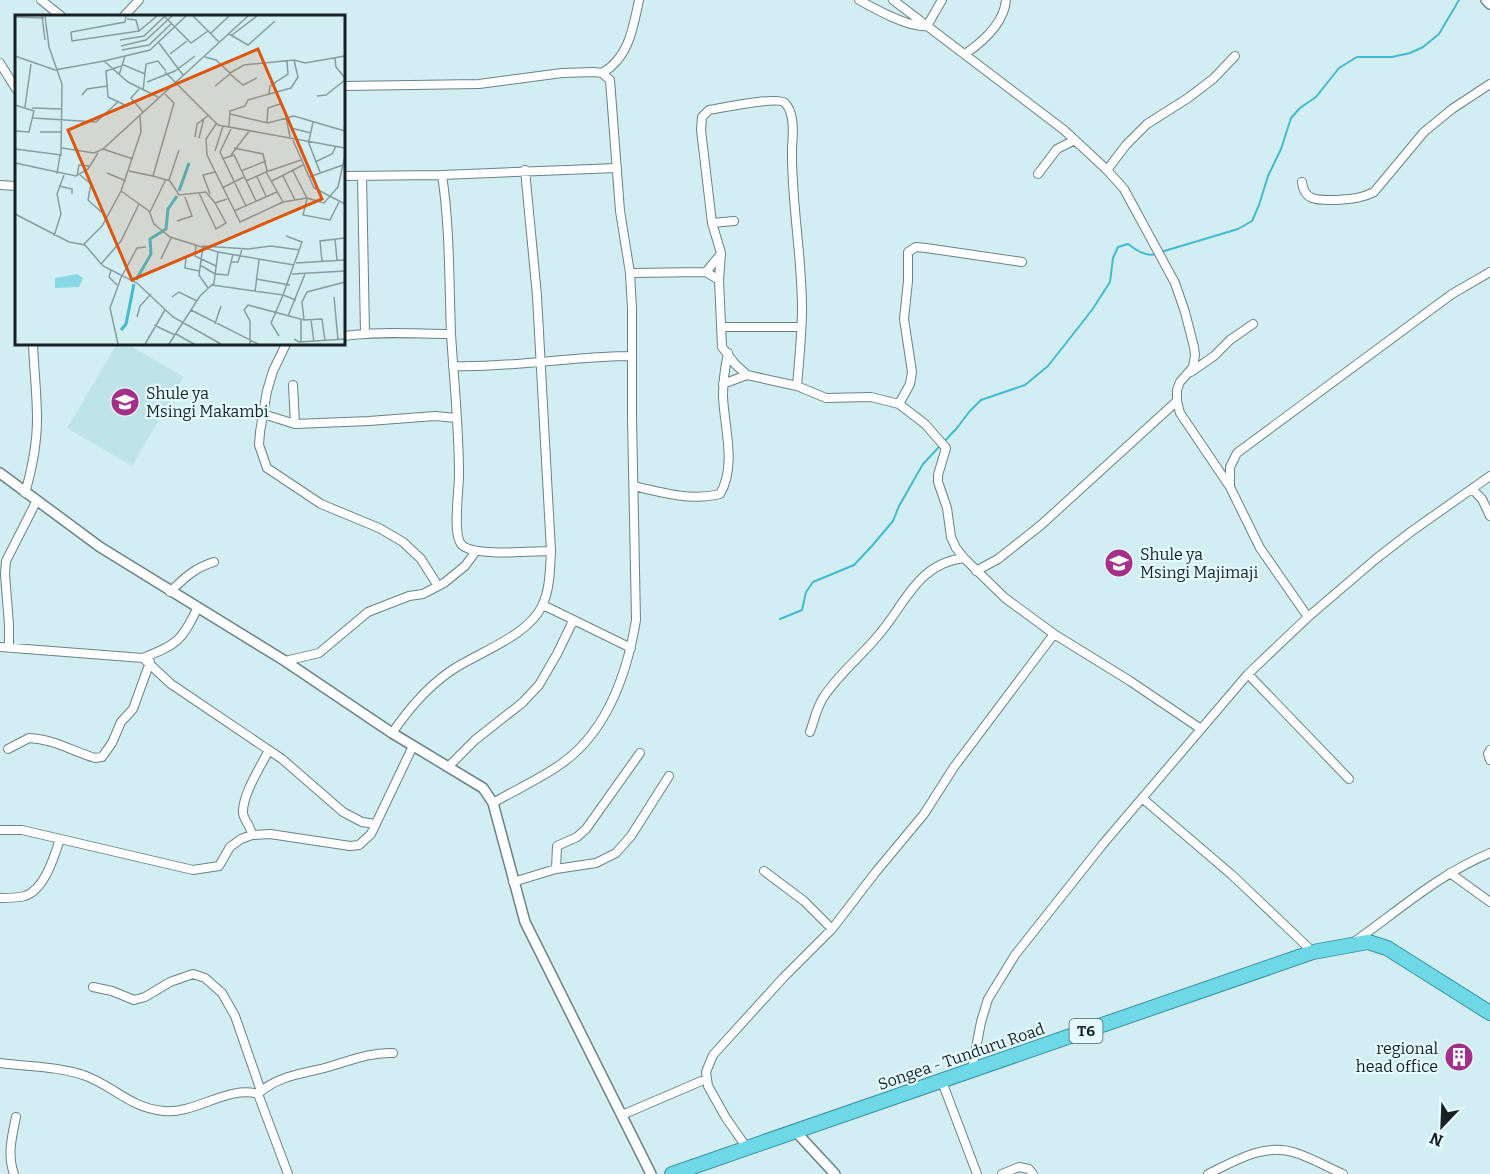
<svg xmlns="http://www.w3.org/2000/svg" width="1490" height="1174" font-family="Bitter,serif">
<rect width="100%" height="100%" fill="#d2eef3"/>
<path fill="#bee4ea" d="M117 344H127L184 377 132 466 67 428Z"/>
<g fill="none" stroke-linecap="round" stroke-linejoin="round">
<path stroke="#43bbcc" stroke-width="2" d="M1161 252 1238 229 1252 221 1259 205 1268 176 1281 149 1291 118 1300 108 1316 97 1339 68 1357 57H1392L1410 53 1423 47 1439 34 1459 0
M780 619 802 610 806 592 813 582 854 565 871 547 893 521 899 506 923 464 957 428 969 412 981 400 1025 385 1048 366 1092 310 1110 282 1113 258 1118 247 1128 244C1136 250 1146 257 1156 254"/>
<g stroke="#698286" stroke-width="10">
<path id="minor" d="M41 0 61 16
M859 0C875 9 909 28 927 26L942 0
M893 0 1064 130 1107 170 1124 189 1175 283 1185 312 1194 347 1195 355 1193 367 1180 382 1177 390V401L1180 413 1230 487 1260 548 1308 617
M124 16 139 0
M965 54C984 41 1004 23 1006 0
M0 63 16 89
M602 73C629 58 633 28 639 0
M344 86 479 84 562 73 594 72 602 73 610 80 620 211 630 273 632 309V418L636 620C627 674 608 731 561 764 540 779 515 790 493 803
M1107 170 1126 145 1147 124 1188 98 1213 79 1235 56
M1038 174 1057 149 1075 140
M442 175C450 227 449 281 451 334 454 381 459 427 459 475 459 491 452 536 462 545 474 557 533 551 551 551
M344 176 442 175 617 168
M362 176 365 333
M1302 182C1304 202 1319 200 1335 200 1349 199 1361 199 1374 192L1424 132 1452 109 1490 84
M0 185 16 186
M712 223 734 221
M706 272 720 255
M630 273 706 272 719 280 721 253 712 223 701 130 702 117 709 110C722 108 778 96 785 103 795 113 793 135 792 148 791 201 802 255 802 308 802 334 799 361 797 386
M719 280 722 347 735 364 747 375 797 386 826 398 871 397 899 404 925 424 946 448 938 475V482L947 508 951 537 956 548 964 558 1005 598 1054 634
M722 327H801
M344 336C379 331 416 334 451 334
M286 344 273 371 267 391 260 432 259 445 267 468 321 504 379 528 403 542 421 559 438 586
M453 366C513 368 572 356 632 356
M1191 372 1214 356 1230 340 1253 324
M723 384 747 375
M293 385 295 424
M899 404 910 384 912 372 904 319 908 281V252L916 247 926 248 1022 262
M263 414 295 424 369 421 435 416 456 418
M634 486C662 493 692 501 720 494 737 465 724 427 723 396 723 381 725 367 728 353
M1230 487V467L1237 453 1452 294 1490 272
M1472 489 1482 499 1490 516
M25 493C32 469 37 444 37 419 37 394 34 369 33 344
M976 571 998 559 1041 525 1177 401
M170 592C184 578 196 567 214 562
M543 605 631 648
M0 647 143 658 171 684 282 759 343 812 362 822 375 824
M9 647V625L5 574 6 561 36 502
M143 658C177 644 181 642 197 609
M285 661 319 653 368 612 409 596 423 594 444 583 465 566 476 551
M1248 674 1349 779
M810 732C814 721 817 707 823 698 839 673 863 655 881 632 906 602 919 563 964 558
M392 733C409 709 427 687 452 670 479 652 528 636 542 606 550 590 550 569 551 551L537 296 525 170
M8 749 29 738C53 739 72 751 95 758L102 757 112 743 121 722 133 709 150 662
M1490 750 1488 754 1490 760
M449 766 475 740 522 703 539 685 557 654 573 621
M1142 798 1232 875 1313 952
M0 830H22L193 870 219 866 230 847 241 839 252 835 270 834 350 846 359 845 371 834 413 746
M252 835C251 826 244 821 243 813 242 795 261 766 269 750
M556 869 557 846 577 837 586 829 640 753
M764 871 804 901 832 929
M1450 873 1490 902
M513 882 556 869 596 863 616 853 631 836 669 776
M0 898C8 898 17 898 25 896 45 889 54 857 60 839
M1354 942C1398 911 1439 874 1490 853
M93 987 112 991 134 1000 145 997 170 982 193 974 205 978 222 993 235 1016 261 1091
M0 1063C29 1067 58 1066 86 1076 115 1087 130 1108 164 1111 195 1114 229 1085 258 1094L288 1174
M972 1069 981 1022 988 999 1015 955 1103 844 1248 674 1308 617 1377 558 1412 531 1490 476
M941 1079 977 1174
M259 1093C279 1075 303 1074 328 1067 349 1061 370 1052 393 1053
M622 1115 706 1079
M747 1148 726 1118 708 1086 706 1072 713 1055 783 978 832 929 875 873 924 814 954 767 1054 634 1130 681 1201 729
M14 1174C7 1155 12 1136 16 1117
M1002 1174 1019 1167 1029 1169 1033 1174
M1208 1174C1235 1161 1265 1142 1296 1153 1312 1158 1327 1167 1343 1174"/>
</g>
<g stroke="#698286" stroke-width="12">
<path id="tertiary" d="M1486 0 1490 4
M0 473 100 547 285 661 392 733 483 788 493 803 525 922 651 1174
M796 1132 835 1174"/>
</g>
<g stroke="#39919e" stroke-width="16">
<path id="trunk" d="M672 1174 1313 952 1368 942 1387 948 1490 1013"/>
</g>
<use href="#minor" stroke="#fff" stroke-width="8"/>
<use href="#tertiary" stroke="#fff" stroke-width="9"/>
<use href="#trunk" stroke="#6fd8e6" stroke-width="14"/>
</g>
<defs>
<g id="school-disc" transform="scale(1.5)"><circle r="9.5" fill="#a4308a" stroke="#e4fafe"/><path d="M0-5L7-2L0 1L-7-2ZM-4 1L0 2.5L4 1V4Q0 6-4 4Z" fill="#fff"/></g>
<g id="building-disc" transform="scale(1.5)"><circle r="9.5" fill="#a4308a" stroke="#e4fafe"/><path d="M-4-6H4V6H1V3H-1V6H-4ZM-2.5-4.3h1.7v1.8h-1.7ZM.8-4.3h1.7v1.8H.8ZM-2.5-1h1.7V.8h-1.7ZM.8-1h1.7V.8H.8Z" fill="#fff"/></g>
</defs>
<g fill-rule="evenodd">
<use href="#school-disc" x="125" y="402"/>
<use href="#school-disc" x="1119" y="563"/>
<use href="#building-disc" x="1459" y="1057"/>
</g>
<g text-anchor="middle" stroke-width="4.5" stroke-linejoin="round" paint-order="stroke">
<rect fill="#e4fafe" stroke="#546265" stroke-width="1.5" x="1069.5" y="1019" width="33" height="24" rx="4.5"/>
<g font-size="15" font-weight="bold" fill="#172123">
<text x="1086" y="1036">T6</text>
</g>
<g font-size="16" fill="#172123" stroke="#e4fafe" text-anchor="start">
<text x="146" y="399">Shule ya<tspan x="146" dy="18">Msingi Makambi</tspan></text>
<text x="1140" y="560">Shule ya<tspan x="1140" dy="18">Msingi Majimaji</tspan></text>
<text x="1438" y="1054" text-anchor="end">regional<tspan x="1438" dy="18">head office</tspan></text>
</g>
<g font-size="16" fill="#172123" stroke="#e4fafe">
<text transform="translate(961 1056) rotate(-19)" y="6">Songea - Tunduru Road</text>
</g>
</g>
<g transform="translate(15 15)">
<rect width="330" height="330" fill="#d2eef3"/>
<path d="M62 259 68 263 64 272 40 273V263Z" fill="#87d8e4"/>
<path fill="none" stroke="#43bbcc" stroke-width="3" d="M164 176 174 148M121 265 136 239 135 224 151 214 153 194 162 181M106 315 111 309 119 269"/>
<path fill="none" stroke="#879ca0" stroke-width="1.5" d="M27 1 30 25M111 1 110 7 56 17 57 26 124 16 142 1M149 1 176 28 193 16M178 1 204 27M0 2 29 3M112 4 121 5 124 16M195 19 214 1M214 19 233 30 260 6M217 20 242 1M105 25 129 21 150 1M144 28 168 60M106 31 131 25 157 1M107 35 134 30 156 9M155 39 172 26M0 41 40 55 89 46 113 67 143 82M190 42 201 45 215 58 229 50 279 45 290 48 330 41M320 43 321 52 330 63M89 46 135 35 171 1M150 57 203 110 330 133M215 59 228 70 242 63M104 60 110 41M132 67 160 56 180 41M200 71 215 59M124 74 116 83 128 97M128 76 131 49 143 46 151 56M67 80 72 74 92 71M254 80 255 71 273 59 272 46M302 81 311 80 330 65M118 86 112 91 93 82 91 56 109 50 130 59M0 90 19 96 14 117 0 116M10 92 16 49M17 93 47 94M215 99 253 108 279 101 330 116M271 102 275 122M18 103 81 107 104 86M252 108 253 93 265 89M201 109 191 124 192 140 225 207 268 187 292 183M214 111 215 96 230 91 233 85 276 73 283 62 279 45M217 112 205 137 231 191M276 113 296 118M25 117H46M180 122 182 109 194 100M184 123 189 103M277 123 299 173 330 189M293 126 305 157M294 126 298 107M47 133 79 138 88 134 233 1M219 133 248 139 252 156M0 134 46 140 47 69 34 32 30 1M88 134 118 144M200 136 208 111M216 140 235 115M207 144 219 140 241 186M300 147 317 139 321 131M0 148 61 161 73 154 83 138M114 156 138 161 159 88 150 79M226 156 251 146M278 156 292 183 309 188 323 172 330 141M251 157 286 145M92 158 111 166M42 159 45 140M65 160 76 169 73 185 92 202M62 161 64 150 74 151M138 161 155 166 164 180 191 177 200 188M268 161 280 185M242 162 251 181M294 162 328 150M154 165 164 135M231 166 251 157 268 187M257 166 288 150M44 171 57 174V179M207 173 229 162M106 176 134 196 139 209 155 222 203 237 279 250M184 178 201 214 211 208 200 188 212 184M195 179 188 160 200 157M292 184 288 200 315 205 324 187M219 196 262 177M135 197 151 164M0 199 54 227 70 230 88 251 122 268 158 302 206 329M162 206 177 201 170 182M39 221 46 199 42 179 49 160M320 224 322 245M69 229 87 211 106 176 126 117 125 101M181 230 180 241 201 251M171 243 170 253 184 256M146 244 156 223M307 246 305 226 330 223M216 247H223L227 234M281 248 330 245M86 249 106 226 124 189M185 250 200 259 213 260 218 239M96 255 94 262 102 270M277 259 330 256M107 261 122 233 131 232M241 264 275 270M197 270 268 280 287 227 271 221M193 273 184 260 188 231 233 234 256 231 285 235M240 277 244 245M157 282 164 277 182 286M319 282 323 325M176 295 243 329M273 301 290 259M122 302 125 291 136 279M286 304V327M289 305 287 287 292 277 330 267M296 305 299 327M200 309 206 291M139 310 160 320M161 319 179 329M264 321 256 308 260 299 268 280 281 285M279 324 284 327 330 324M103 329 95 293 107 260M130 329 150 295M154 329 185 281 199 268 203 237M235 329V306L229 295 233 290 289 305 307 304 310 326"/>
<path fill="#de560d" fill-opacity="0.15" stroke="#de560d" stroke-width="3" d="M243 34 307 184 117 265 53 115Z"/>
<rect width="330" height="330" fill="none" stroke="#172123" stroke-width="3"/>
</g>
<g transform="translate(1442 1126) rotate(203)" stroke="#e4fafe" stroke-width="4.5" paint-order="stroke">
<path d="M0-4.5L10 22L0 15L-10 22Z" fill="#172123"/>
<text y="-9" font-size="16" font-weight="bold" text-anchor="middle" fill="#172123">N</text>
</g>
</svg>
